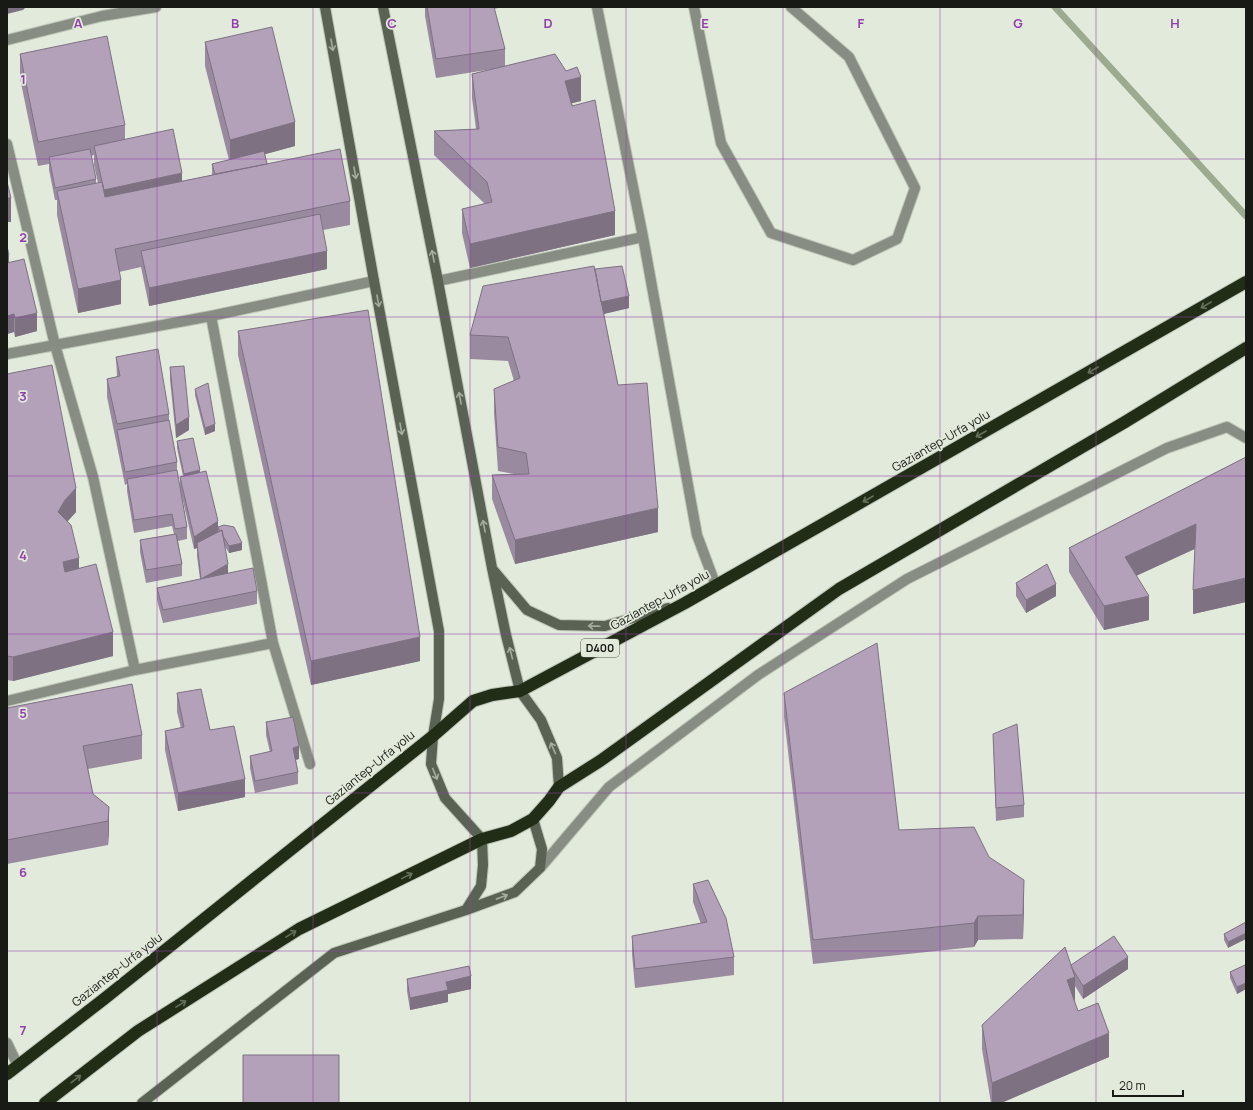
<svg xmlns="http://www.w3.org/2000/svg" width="1253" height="1110" font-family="Manrope,sans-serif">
<rect width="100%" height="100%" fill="#e2eadb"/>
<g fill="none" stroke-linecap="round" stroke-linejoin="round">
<path stroke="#9caa8f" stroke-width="7" d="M1055 7 1246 216"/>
<g stroke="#bdc5b7" stroke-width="12">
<path id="lane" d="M540 868 609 787 758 675 907 579 1167 448 1227 427 1246 438"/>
</g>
<g stroke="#bdc5b7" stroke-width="12">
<path id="street" d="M597 7 643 237 697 535 716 586
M694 7 721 143 771 233 853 260 897 239 915 188 849 57 791 7
M7 40 102 16 156 7
M7 144 55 345 93 477 135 670
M438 281 643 237
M211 316 273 643 310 764
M7 354 211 316 374 281
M7 701 135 670 273 643
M7 1043 18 1066"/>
</g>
<g stroke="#bdc5b7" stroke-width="12">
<path id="secondary" d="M325 7 374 281 439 631V699L433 736 431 764 445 798 482 839 483 865 481 886 466 910
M383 7 438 281 492 568 506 635 520 691 541 720 557 758 559 787
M494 571 527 610 559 625 605 626 668 608
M142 1103 334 953 466 910 515 892 540 868 542 849 533 819"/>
</g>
<g stroke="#bdc5b7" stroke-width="14">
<path id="highway" d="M7 1074 104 999 433 736 473 701 492 695 520 691 685 603 1246 282
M45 1103 138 1031 299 929 482 839 511 831 533 819 549 801 559 787 600 761 839 589 1125 422 1246 348"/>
</g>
<use href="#lane" stroke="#878d82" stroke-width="10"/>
<use href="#street" stroke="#878d82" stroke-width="10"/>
<use href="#secondary" stroke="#5a6353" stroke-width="10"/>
<use href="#highway" stroke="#222d17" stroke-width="12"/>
</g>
<path fill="#9a8aa0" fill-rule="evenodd" d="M425 7H502L494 9 505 49V66L581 101 572 103 615 235 470 268 462 233V209L485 204 434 155V131L476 129 472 98V74L493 69 436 78 425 16Z
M205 42 295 146 265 154 267 164 350 201V225L323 230 327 269 149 306 141 267 119 272 121 304 78 313 57 215V200H55L49 170V164L38 166 20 78V54L125 125V140L182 181 212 175V164L229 160 205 66ZM94 155V165L98 183H96V179L91 156Z
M7 246 9 262 37 331 15 337 14 332 7 334Z
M595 269 629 308 604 314 618 385 658 532 515 564 492 499V475L514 474 498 471 494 413V389L514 381 508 361 470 359V335Z
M238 331 420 661 311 685 238 355Z
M116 357 169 414V420L177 462V472L180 488V477L183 476 177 448V441L200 472 218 527 242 550 229 553 224 545 228 573 257 591V604L163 623 157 600V588L200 579 197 556V548L194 549 181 492 187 527V539L178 541 182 564V576L146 583 140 552V540L174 534 172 526 134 533 127 491V484L125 485 107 397V379L117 377Z
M170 367 189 430 176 438 170 380Z
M7 374 76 512 68 521 79 568 113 656 13 681 7 680Z
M195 389 215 431 205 435 195 395Z
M1246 457V602L1193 614 1195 549 1136 576 1149 620 1104 630 1069 572V548Z
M1016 583 1056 596 1026 613 1016 596Z
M177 693 210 730 245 797 178 811 165 750V731L181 728 177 712Z
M784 693 899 830 989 857 1024 904 1023 939 978 940 974 947 813 964 784 717Z
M7 708 142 735V759L88 769 93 794 109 807V831L108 845 7 864Z
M266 722 299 759 296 760 298 772V784L255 793 250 768V756L270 752 266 735Z
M993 734 1024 805V817L996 821Z
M693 884 734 957V975L635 988 632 954V936L701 924 693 902Z
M1246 922 1228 948 1224 940V934Z
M1071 965 1128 969 1083 999 1075 986 1074 1001 1078 1011 1109 1057 1001 1103H991L982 1049V1025Z
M1246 967V989L1237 994 1230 978V972Z
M407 979 471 989 448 994V1002L410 1010 407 991Z"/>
<path fill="#7d7182" d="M7 7H26L23 10 7 14Z
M581 77V101L565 105V81Z
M295 122V146L230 164V140Z
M182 173V192L103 209V190Z
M7 198H11V222H7Z
M615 211V235L470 268V244Z
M327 251V269L149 306V288Z
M7 255H9V279H7Z
M121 280V304L78 313V289Z
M629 296V308L599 315V302Z
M37 313V331L15 337V318Z
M14 314V332L7 334V316Z
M189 417V430L176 438V425Z
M215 424V431L205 435V428Z
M200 470V477L184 480V474Z
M76 488V512L65 524 58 512 65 500Z
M658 508V532L515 564V540Z
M218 521V534L197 543V548L194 549V537Z
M1196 524V548L1125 581V557Z
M242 543V550L229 553V546Z
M79 558V582L63 586V562Z
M228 564V576L201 579Z
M1246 578V602L1193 614V590Z
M1056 584V596L1026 613V600Z
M1149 596V620L1104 630V606Z
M113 632V656L13 681V657Z
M420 637V661L311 685V661Z
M299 746V759L293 760V748Z
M245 779V797L178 811V793Z
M109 807V831L108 845V821Z
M1024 880V904L1023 939V915Z
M978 916V940L974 947V923Z
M1246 933V939L1228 948V942Z
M1128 957V969L1083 999V986Z
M471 976V989L448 994V1002L410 1010V998L446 982Z
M1075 977V1001L1067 1004V980Z
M1246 983V989L1237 994V987Z
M1109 1033V1057L1001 1103H992V1083Z"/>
<path fill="#b3a1ba" stroke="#7d7182" d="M427 7H494L505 49 436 59Z
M272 27 295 122 230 140 205 42Z
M107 36 125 125 38 142 20 54Z
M555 54 566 71 577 67 581 77 565 81 572 106 595 100 615 211 470 244 462 209 492 202 487 182 434 131 479 129 472 74Z
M173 129 182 173 104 190 94 146Z
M90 149 96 179 55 188 49 157Z
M340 149 350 201 115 249 121 280 78 289 57 191 102 182 105 197Z
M264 151 267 164 215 174 212 164Z
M7 182 11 198H7Z
M320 214 327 251 149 288 141 251Z
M7 246 9 255H7Z
M24 259 37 313 15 318 14 314 7 316V263Z
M594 266 618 385 647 383 658 508 515 540 492 475 529 474 526 453 498 447 494 389 520 378 508 337 470 335 483 286Z
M622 266 629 296 601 302 595 269Z
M368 310 420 637 311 661 238 331Z
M158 349 169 414 117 424 107 379 120 376 116 357Z
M52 365 76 488 65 500 58 512 71 525 79 558 63 562 65 572 96 564 113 632 13 657 7 656V374Z
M184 366 189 417 176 425 170 367Z
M208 383 215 424 205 428 195 389Z
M169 420 177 462 125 472 117 430Z
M193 438 200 470 184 474 177 441Z
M1246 457V578L1193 590 1196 524 1125 557 1149 596 1104 606 1069 548Z
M177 470 187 527 175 529 172 514 134 520 127 479Z
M206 471 218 521 194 537 180 477Z
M224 525 234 527 242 543 229 546 223 536 222 530 220 531 218 527Z
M222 530 228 564 201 579 197 543Z
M176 534 182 564 146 570 140 540Z
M1047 564 1056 584 1026 600 1016 583Z
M253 568 257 591 163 610 157 588Z
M877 643 899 830 974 827 989 857 1024 880 1023 915 978 916 974 923 813 940 784 693Z
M132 684 142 735 83 746 93 794 109 807 108 821 7 840V708Z
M201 689 210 730 234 726 245 779 178 793 165 731 184 727 177 693Z
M293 717 299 746 293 748 298 772 255 781 250 756 272 751 266 722Z
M1017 724 1024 805 996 808 993 734Z
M708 880 726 918 734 957 635 969 632 936 707 922 693 884Z
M1246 922V933L1228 942 1224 934Z
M1114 936 1128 957 1083 986 1073 970 1071 965Z
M1065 947 1075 977 1067 980 1078 1011 1098 1003 1109 1033 992 1083 982 1025Z
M1245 965 1246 967V983L1237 987 1230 972Z
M469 966 471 976 446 982 448 990 410 998 407 979Z
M243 1055H339V1103H243Z"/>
<defs><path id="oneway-shaft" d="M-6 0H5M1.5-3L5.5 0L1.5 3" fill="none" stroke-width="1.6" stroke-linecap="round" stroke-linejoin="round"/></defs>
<g stroke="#a5ad9e">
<use href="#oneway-shaft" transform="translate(332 45) rotate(80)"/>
<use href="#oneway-shaft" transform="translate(355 173) rotate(80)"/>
<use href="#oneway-shaft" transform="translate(433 256) rotate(-101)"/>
<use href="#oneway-shaft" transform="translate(378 301) rotate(80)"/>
<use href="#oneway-shaft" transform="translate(460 398) rotate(-101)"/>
<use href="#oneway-shaft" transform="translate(401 429) rotate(80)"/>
<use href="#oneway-shaft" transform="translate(484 526) rotate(-101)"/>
<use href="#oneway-shaft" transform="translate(594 626) rotate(-178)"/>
<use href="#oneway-shaft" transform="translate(511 653) rotate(-104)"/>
<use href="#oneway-shaft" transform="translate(553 748) rotate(-114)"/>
<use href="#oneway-shaft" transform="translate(435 774) rotate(68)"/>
<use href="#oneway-shaft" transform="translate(502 897) rotate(-20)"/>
</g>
<g stroke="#656f5c">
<use href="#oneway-shaft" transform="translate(1206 305) rotate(150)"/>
<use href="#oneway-shaft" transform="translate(1093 370) rotate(150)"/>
<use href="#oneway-shaft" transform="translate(981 434) rotate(150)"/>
<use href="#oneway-shaft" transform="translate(868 499) rotate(150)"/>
<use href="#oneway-shaft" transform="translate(407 876) rotate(-26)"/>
<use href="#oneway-shaft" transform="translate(291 934) rotate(-32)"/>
<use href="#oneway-shaft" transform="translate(181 1004) rotate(-32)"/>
<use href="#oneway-shaft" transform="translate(76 1079) rotate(-38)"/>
</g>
<path fill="none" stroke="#923eac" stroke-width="1" stroke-opacity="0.55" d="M157 7V1103M313 7V1103M470 7V1103M626 7V1103M783 7V1103M940 7V1103M1096 7V1103M7 159H1246M7 317H1246M7 476H1246M7 634H1246M7 793H1246M7 951H1246"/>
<g text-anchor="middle" stroke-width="3.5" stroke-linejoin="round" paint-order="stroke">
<rect fill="#e2eadb" stroke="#545850" stroke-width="1" x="581" y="639" width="38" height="18" rx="3"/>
<g font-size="11" font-weight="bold" fill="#171a15">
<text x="600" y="652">D400</text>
</g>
<g font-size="12" fill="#171a15" stroke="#e2eadb">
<text transform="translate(941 441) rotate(-30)" y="4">Gaziantep-Urfa yolu</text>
<text transform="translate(660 600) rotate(-29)" y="4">Gaziantep-Urfa yolu</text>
<text transform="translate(370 768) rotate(-39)" y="4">Gaziantep-Urfa yolu</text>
<text transform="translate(117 970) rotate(-38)" y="4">Gaziantep-Urfa yolu</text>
</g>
</g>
<g font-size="13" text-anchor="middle" font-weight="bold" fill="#923eac" stroke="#e2eadb" stroke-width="3.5" stroke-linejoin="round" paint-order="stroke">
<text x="78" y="28">A</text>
<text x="235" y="28">B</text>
<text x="392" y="28">C</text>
<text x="548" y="28">D</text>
<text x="705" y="28">E</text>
<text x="861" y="28">F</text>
<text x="1018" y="28">G</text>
<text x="1175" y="28">H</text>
<text x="23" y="84">1</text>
<text x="23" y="242">2</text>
<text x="23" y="401">3</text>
<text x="23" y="560">4</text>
<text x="23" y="718">5</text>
<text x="23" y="877">6</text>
<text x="23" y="1035">7</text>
</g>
<rect width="1253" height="1110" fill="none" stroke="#171a15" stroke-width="16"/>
<path d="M1113 1090v6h70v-6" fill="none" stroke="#171a15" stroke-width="2"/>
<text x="1119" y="1090" font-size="12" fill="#171a15" stroke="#e2eadb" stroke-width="3" paint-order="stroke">20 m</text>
</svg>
